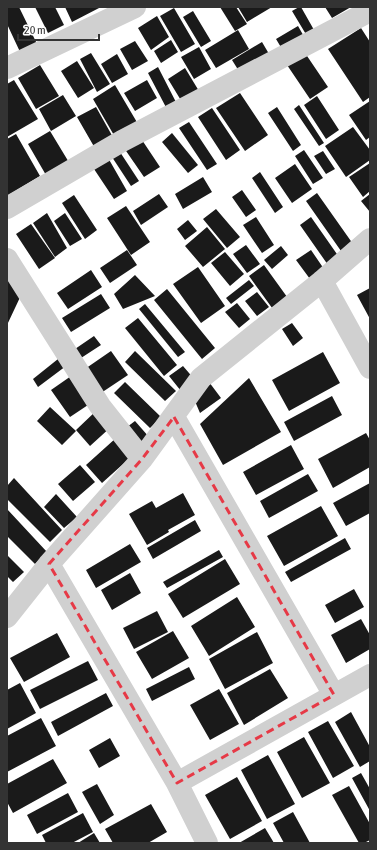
<svg xmlns="http://www.w3.org/2000/svg" width="377" height="850" font-family="'Asap Condensed',sans-serif">
<rect width="100%" height="100%" fill="#fff"/>
<path fill="#1a1a1a" d="M7 7H19L38 46 21 54 7 24Z
M35 7H55L64 25 48 33Z
M65 7H101L72 22Z
M220 7H236L247 24 235 31Z
M238 7H272L247 22Z
M299 7H301L318 37 310 41 292 11Z
M325 7H351L332 18Z
M174 8 195 44 181 52 160 16Z
M193 11 211 41 201 47 183 17Z
M157 16 169 37 151 50 138 28Z
M298 26 306 40 285 54 276 39Z
M361 28 370 42V97L363 102 328 49Z
M238 30 249 49 216 68 205 50Z
M171 40 178 52 161 63 154 51Z
M135 41 148 61 132 70 120 49Z
M262 42 272 59 242 76 232 60Z
M199 47 211 69 194 79 181 57Z
M303 50 328 87 310 99 285 62Z
M91 53 110 84 97 92 80 59Z
M117 54 128 74 112 83 101 64Z
M77 61 94 88 78 98 61 71Z
M40 65 59 96 36 109 18 78Z
M158 67 179 108 169 113 148 73Z
M185 68 202 96 185 107 168 79Z
M14 80 38 119 7 137V84Z
M147 80 157 98 135 111 124 93Z
M115 85 138 124 115 137 93 99Z
M240 93 268 135 245 151 216 108Z
M63 95 76 116 51 131 39 109Z
M317 96 339 130 326 139 304 105Z
M370 101V137L366 140 349 115Z
M299 105 324 143 319 146 294 109Z
M96 107 114 139 96 150 77 117Z
M277 107 301 145 293 151 268 113Z
M212 108 240 150 226 160 198 117Z
M189 122 217 164 207 170 179 128Z
M353 127 370 150V160L346 177 325 146Z
M50 131 73 169 50 182 28 144Z
M172 133 198 165 188 173 162 142Z
M16 134 40 176 7 196V139Z
M140 137 160 167 144 177 124 148Z
M118 149 139 181 131 186 110 154Z
M304 150 323 178 313 184 295 156Z
M323 151 335 169 326 174 314 156Z
M107 156 127 191 114 199 92 166Z
M370 163V191L363 197 349 177Z
M295 164 312 189 292 203 275 178Z
M260 172 283 207 275 213 252 178Z
M203 177 212 192 183 209 175 194Z
M242 190 256 210 246 217 232 197Z
M317 193 353 244 341 251 306 201Z
M159 194 168 207 141 225 133 211Z
M370 194V212L361 201Z
M74 195 97 230 85 239 62 203Z
M126 206 150 242 131 255 107 218Z
M216 209 240 237 227 248 203 219Z
M47 213 67 248 55 257 33 223Z
M65 213 82 239 70 246 54 221Z
M256 217 274 245 262 253 243 225Z
M311 217 339 257 328 265 300 225Z
M188 220 197 231 185 240 177 229Z
M31 224 55 258 39 269 16 234Z
M207 227 225 249 203 267 185 246Z
M246 245 260 264 247 273 233 254Z
M281 246 288 255 272 269 264 260Z
M127 250 137 265 110 283 100 268Z
M311 250 324 269 310 279 296 260Z
M225 252 244 274 230 286 211 263Z
M264 265 290 301 275 312 249 276Z
M198 267 225 306 201 323 173 284Z
M91 270 102 287 68 309 57 293Z
M7 273 23 291 7 325Z
M135 275 155 296 123 309 114 294Z
M249 280 254 286 231 304 226 298Z
M370 288V319L357 295Z
M167 289 215 348 202 359 154 300Z
M257 292 269 307 257 316 245 301Z
M101 294 110 308 71 332 62 318Z
M237 303 250 319 239 328 225 312Z
M145 304 185 352 178 357 139 309Z
M138 318 177 365 164 376 125 328Z
M292 323 303 338 293 346 282 329Z
M94 336 101 345 81 358 75 349Z
M111 351 128 375 98 395 82 371Z
M135 351 176 391 165 401 125 362Z
M323 352 340 383 289 411 272 380Z
M63 355 70 363 38 387 33 379Z
M183 366 195 380 181 391 169 376Z
M74 374 94 401 70 417 51 390Z
M249 378 281 432 223 465 200 424Z
M125 382 161 417 150 428 114 393Z
M209 382 221 398 200 413 194 399Z
M332 396 342 415 294 441 284 422Z
M50 407 76 431 62 445 37 421Z
M97 410 112 426 90 446 76 430Z
M135 421 149 437 137 447 123 430Z
M366 433 370 440V467L333 488 318 459Z
M116 438 132 456 102 483 86 465Z
M291 445 304 469 256 495 243 472Z
M80 465 95 482 73 501 58 484Z
M308 474 318 491 269 518 260 501Z
M14 478 62 530 50 542 7 499V486Z
M370 483V513L346 526 333 503Z
M183 493 195 515 168 530 169 532 147 545 129 514 152 501 156 508Z
M56 494 77 517 64 528 44 507Z
M321 506 338 536 284 566 267 536Z
M7 509 47 552 35 564 7 536Z
M195 520 201 531 153 559 147 548Z
M345 538 351 549 291 582 285 572Z
M130 544 141 562 96 588 86 570Z
M219 550 223 557 167 588 163 582Z
M7 555 24 572 13 582 7 576Z
M225 559 240 584 183 618 168 594Z
M130 573 141 593 112 610 101 590Z
M354 589 364 607 335 623 325 605Z
M237 597 255 627 209 656 191 626Z
M157 611 168 632 134 649 123 628Z
M361 619 370 635V649L346 663 331 635Z
M173 631 189 658 152 679 136 652Z
M257 632 273 663 225 689 209 659Z
M57 633 70 657 24 682 10 658Z
M88 661 98 680 40 709 30 690Z
M189 667 195 679 152 701 146 689Z
M270 669 288 698 244 725 227 693Z
M20 683 36 713 7 729V690Z
M219 689 239 724 210 740 190 705Z
M106 693 113 706 58 736 51 722Z
M351 712 370 747V761L360 767 335 722Z
M41 718 56 746 7 772V736Z
M328 721 354 766 333 778 308 732Z
M304 737 330 783 302 798 277 752Z
M110 738 120 756 99 768 89 750Z
M268 755 295 804 267 819 241 770Z
M53 759 67 783 13 813 7 802V784Z
M361 773 370 789V811L352 778Z
M237 777 262 821 230 839 205 795Z
M97 784 114 815 100 824 82 792Z
M349 786 370 824V840L364 843H359L332 795Z
M68 793 78 812 37 834 27 815Z
M151 804 167 832 148 843H113L105 829Z
M293 812 310 843H284L273 823Z
M83 813 93 832 72 843H46L42 835Z
M265 828 274 843H239Z
M94 833 100 843H78Z"/>
<g fill="none" stroke-linecap="round" stroke-linejoin="round">
<path stroke="#d0d0d0" stroke-width="22" d="M7 68 135 7
M7 208 122 141 370 11
M7 259 100 406 142 459
M322 281 370 368
M174 417 334 695
M49 564 177 783 207 843
M7 617 49 564 142 459 201 378 322 281 370 239
M177 783 370 675"/>
</g>
<path fill="none" stroke="#e63946" stroke-width="3" stroke-dasharray="8 5" stroke-linejoin="round" d="M174 417 334 695 177 783 49 564 142 459Z"/>
<rect width="377" height="850" fill="none" stroke="#333333" stroke-width="16"/>
<path d="M18 34v6h81v-6" fill="none" stroke="#333333" stroke-width="2"/>
<text x="24" y="34" font-size="12" fill="#333333" stroke="#ffffff" stroke-width="3" paint-order="stroke">20 m</text>
</svg>
